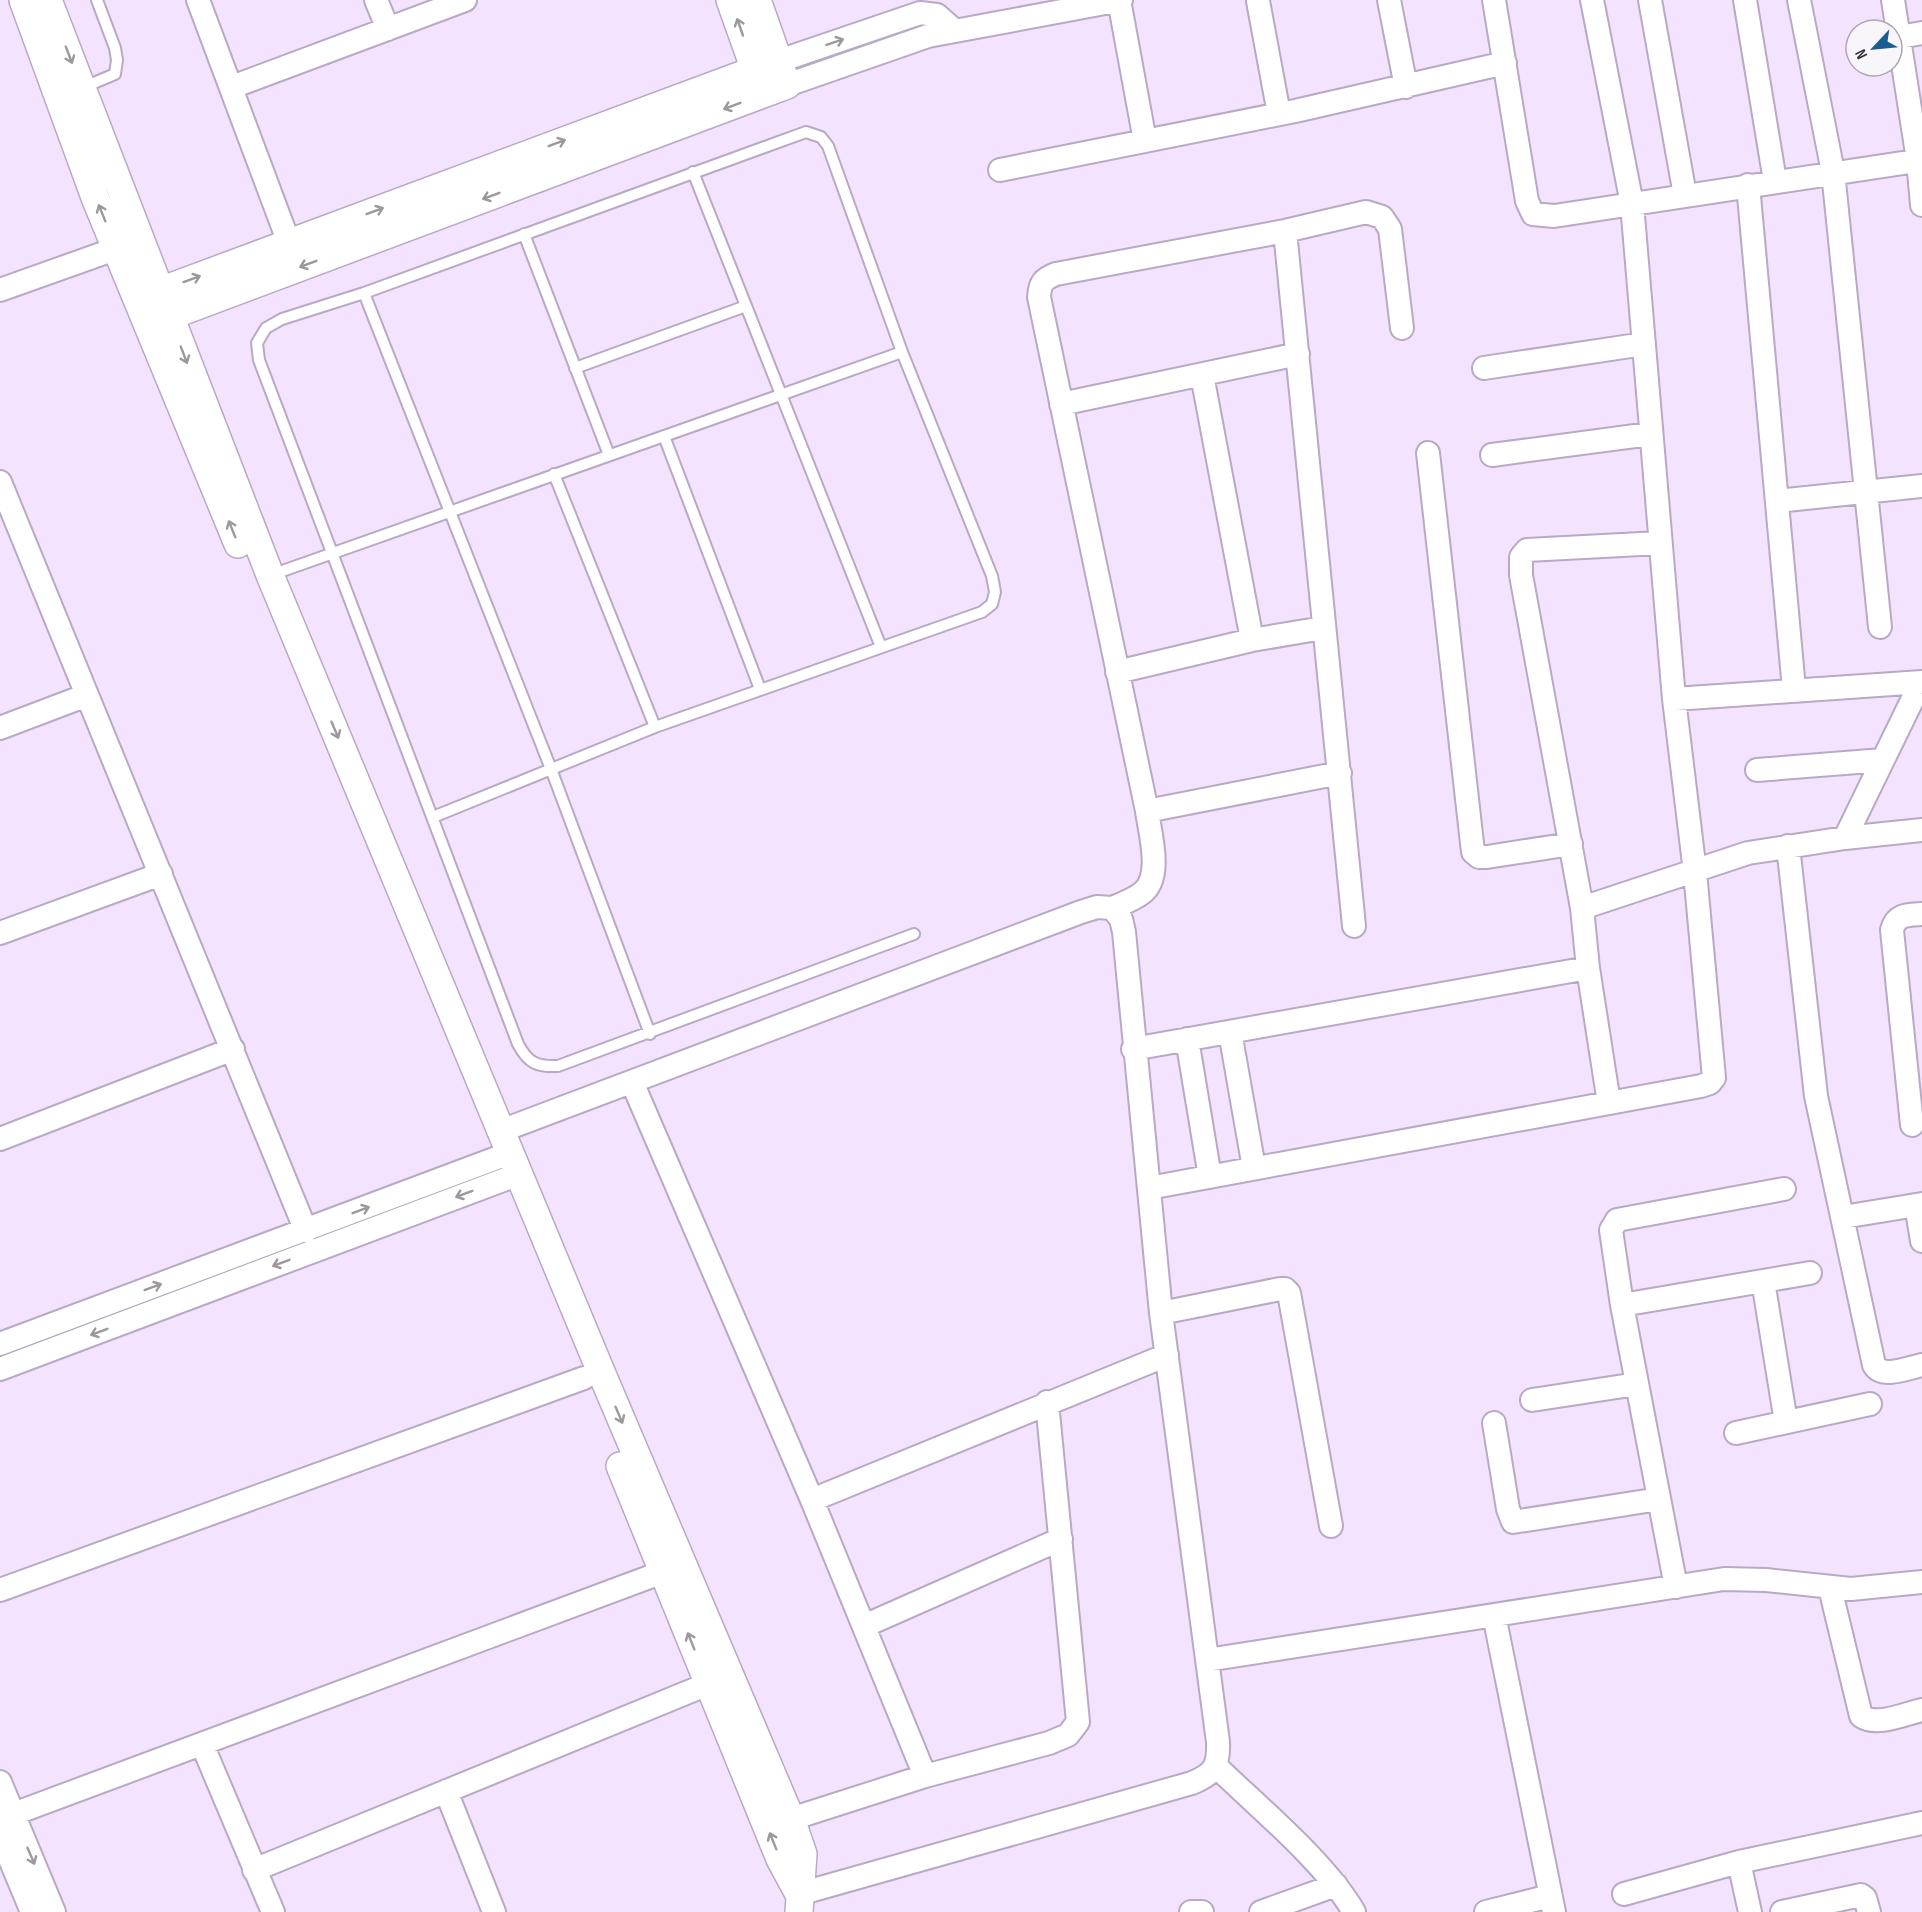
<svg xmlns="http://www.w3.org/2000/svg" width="1922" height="1912" font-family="'Sofia Sans Condensed',sans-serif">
<rect width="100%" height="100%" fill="#f3e3ff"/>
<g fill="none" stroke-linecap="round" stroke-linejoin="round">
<g stroke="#b8a9c4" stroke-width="14">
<path id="service" d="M82 88 115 74 117 60 115 48 97 0
M693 172 881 647
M524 234 609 455
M364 293 551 769 650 1034
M902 352 828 146 821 137 806 132 364 293 282 319 266 328 257 343 259 360 518 1044C528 1063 537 1067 558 1066L914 934
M575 368 746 306
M664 436 760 689
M554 474 655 727
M271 575 902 352 992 576 995 592 992 604 982 612 655 727 433 817"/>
</g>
<g stroke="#b8a9c4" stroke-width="26">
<path id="minor" d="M198 0 289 243
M376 0 388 29
M1119 0 1145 141
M1389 0 1406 87
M1494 0 1527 201 1533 214 1554 216 1922 160
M1650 0 1685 195
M1745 0 1775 181
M1799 0 1833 172 1880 627
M1893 0 1918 160 1922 205
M1258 1 1279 114
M1899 37 1922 33
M779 61 920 13 937 15 955 31
M787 85 928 36 1121 0
M232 87 465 0
M1000 170 1295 111 1505 63
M1748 185 1794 689
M1285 231 1354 926
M0 290 132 243
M1484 368 1644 344
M1202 375 1252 640
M1061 404 1298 354
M1428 453 1473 852 1479 857H1487L1571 844
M1492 455 1650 434
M0 482 306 1231
M1777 501 1922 486
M1117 672 1252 640 1323 628
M1674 699 1922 682
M0 728 87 695
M1757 770 1883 760
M1340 773 1147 811 1039 297C1040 283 1043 279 1056 274L1285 231 1366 212 1382 217 1390 229 1402 328
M1845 838 1921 682
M1788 846 1816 1096 1874 1365C1882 1379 1908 1368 1922 1365
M1112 908C1122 904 1133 900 1142 893 1163 877 1150 834 1147 811
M1582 908 1521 575V557L1527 550 1660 543
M0 933 161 874
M1230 1032 1254 1168
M1187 1039 1210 1177
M1133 1049 1588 968
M632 1082 812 1500 925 1776
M1609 1103 1588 968 1582 908 1748 853 1845 838 1922 830
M1912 1125 1892 930C1896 914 1907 915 1922 914
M501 1131 1081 912 1097 907 1112 908 1121 919 1124 932 1161 1313 1218 1742C1219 1766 1214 1774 1192 1783L799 1894
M0 1139 233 1049
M1149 1188 1701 1086 1710 1083 1714 1078 1695 872 1674 699 1632 204 1592 0
M1916 1205 1922 1241
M1843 1217 1922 1204
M1763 1281 1786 1422
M1622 1305 1810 1273
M1161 1313 1280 1289H1285L1289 1293 1331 1526
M0 1344 510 1153
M0 1369 519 1174
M1532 1400 1637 1384
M1494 1423 1508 1509 1513 1522 1659 1499
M1736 1433 1870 1404
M812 1500 1167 1355
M1676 1587 1622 1305 1611 1230 1617 1220 1784 1189
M1830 1588 1861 1716C1877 1727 1904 1714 1922 1710
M0 1590 584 1378
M1494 1615 1554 1912
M864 1626 1061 1539
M1207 1660 1724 1579 1766 1580 1851 1589 1922 1582
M202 1744 273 1912
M1217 1767C1259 1808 1325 1862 1354 1912
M0 1782 54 1912
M446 1791 494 1912
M0 1819 663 1572
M791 1819 925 1776 1049 1743 1068 1735 1078 1722 1047 1402
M0 1835 32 1912
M254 1870 725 1677
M1624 1894 1739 1862
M1191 1912H1202
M1261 1912 1336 1885
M1486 1912 1550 1896
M1750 1912 1739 1862 1922 1823
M1782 1912 1861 1895 1865 1898 1869 1912"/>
</g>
<g stroke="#b8a9c4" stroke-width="30">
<path id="tertiary" d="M23 0 96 200 238 544
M48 0 270 575 599 1367 791 1819 803 1854 799 1912
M730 0 761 87
M144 297 779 61
M154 322 787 85 757 0
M620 1466 780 1859 799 1894"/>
</g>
<use href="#service" stroke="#fff" stroke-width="10"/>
<use href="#minor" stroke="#fff" stroke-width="22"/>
<use href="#tertiary" stroke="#fff" stroke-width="27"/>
</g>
<defs><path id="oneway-shaft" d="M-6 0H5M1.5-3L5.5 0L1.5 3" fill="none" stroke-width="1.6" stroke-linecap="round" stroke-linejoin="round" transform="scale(1.5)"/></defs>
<g stroke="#9c989e">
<use href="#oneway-shaft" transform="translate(740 27) rotate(-109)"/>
<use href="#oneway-shaft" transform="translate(835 42) rotate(-19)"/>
<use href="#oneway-shaft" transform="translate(69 55) rotate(69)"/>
<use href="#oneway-shaft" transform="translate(732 106) rotate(159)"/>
<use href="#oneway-shaft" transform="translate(557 143) rotate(-20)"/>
<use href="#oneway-shaft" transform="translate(491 196) rotate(159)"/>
<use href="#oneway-shaft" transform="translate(375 211) rotate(-20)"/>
<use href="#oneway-shaft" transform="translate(102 213) rotate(-112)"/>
<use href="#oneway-shaft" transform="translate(308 264) rotate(159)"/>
<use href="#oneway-shaft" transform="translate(192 279) rotate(-20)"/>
<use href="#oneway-shaft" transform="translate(184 355) rotate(69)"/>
<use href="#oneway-shaft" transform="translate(232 529) rotate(-112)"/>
<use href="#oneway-shaft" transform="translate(335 730) rotate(67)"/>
<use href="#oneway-shaft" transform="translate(464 1194) rotate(159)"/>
<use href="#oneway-shaft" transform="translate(361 1210) rotate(-21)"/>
<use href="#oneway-shaft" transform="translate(281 1263) rotate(159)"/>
<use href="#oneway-shaft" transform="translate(153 1287) rotate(-20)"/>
<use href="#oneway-shaft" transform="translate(99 1332) rotate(159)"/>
<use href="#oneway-shaft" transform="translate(619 1415) rotate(67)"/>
<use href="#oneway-shaft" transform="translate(691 1641) rotate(-112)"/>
<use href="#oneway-shaft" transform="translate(773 1841) rotate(-112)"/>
<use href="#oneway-shaft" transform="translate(31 1856) rotate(67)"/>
</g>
<g transform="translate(1874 48) rotate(244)"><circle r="28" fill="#f9f6fb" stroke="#aca8af" stroke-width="1.5"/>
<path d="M0-4.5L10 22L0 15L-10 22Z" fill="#195e92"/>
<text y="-9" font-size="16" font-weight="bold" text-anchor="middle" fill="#38323d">N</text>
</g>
</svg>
